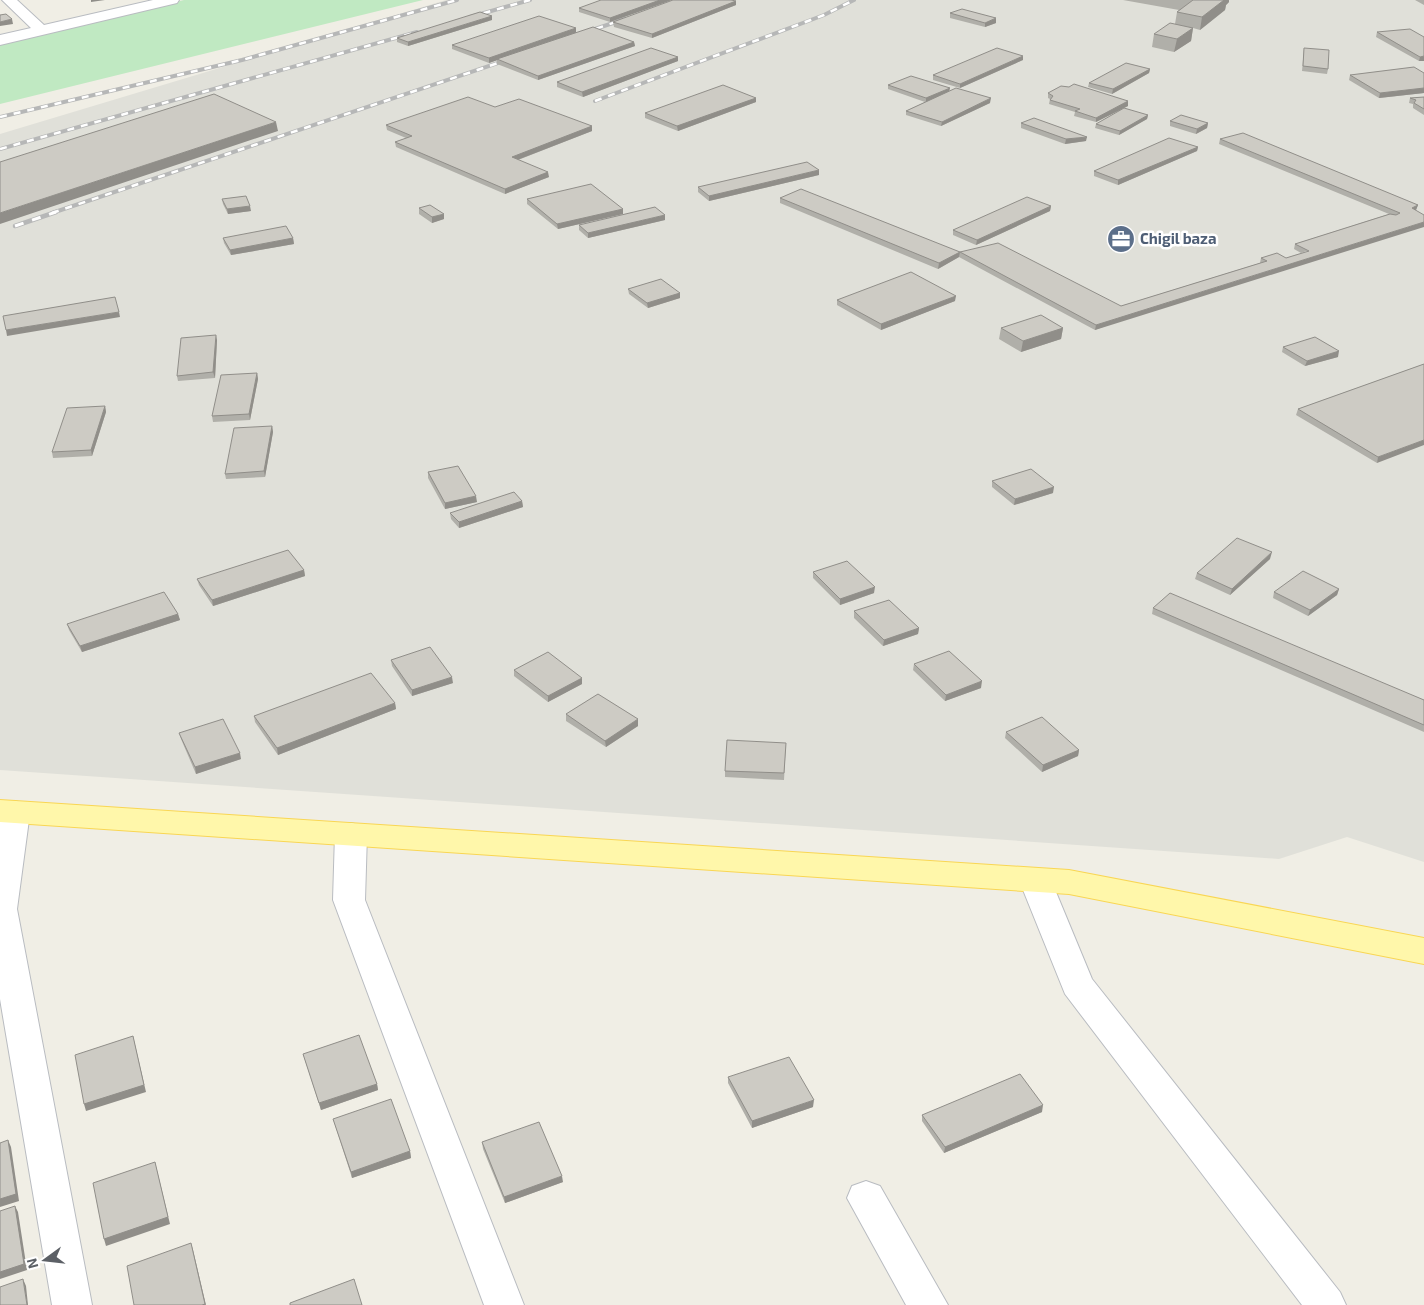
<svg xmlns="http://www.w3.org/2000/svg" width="1424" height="1305" font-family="'Exo 2',sans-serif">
<rect width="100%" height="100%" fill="#f0eee5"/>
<path fill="#e0e0d9" d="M446 0H1424V862L1347 837 1279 859 0 770V134Z"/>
<path fill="#c0e9c2" d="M184 0H423L0 104V43Z"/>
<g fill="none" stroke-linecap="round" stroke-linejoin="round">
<g stroke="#b9bcc1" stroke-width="2">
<path id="minor" d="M2 0H17L44 25 153 0H179L177 3 0 45V35L31 28Z
M15 801 26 805 30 812 17 909 92 1305H52L0 999V811L4 805Z
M351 823 362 826 367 834 365 900 524 1305H484L333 900 335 834 340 826Z
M1035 869 1046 872 1051 880 1092 979 1340 1292 1346 1305H1302L1065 994 1019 880 1024 872Z
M866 1181 880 1186 948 1305H906L847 1198 852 1186Z"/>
</g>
<g stroke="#f9d654" stroke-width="2">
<path id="major" d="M0 800 1069 870 1424 938V964L1069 894 0 822Z"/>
</g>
<use href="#minor" fill="#fff" fill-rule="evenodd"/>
<use href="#major" fill="#fff7aa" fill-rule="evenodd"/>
<g stroke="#b6b7b7" stroke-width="4">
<path id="rail-far1" d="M470 17 530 0
M583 33 625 19
M595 101 824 15 854 0
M0 117 242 60 457 0
M0 149 417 32
M52 213 510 59"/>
</g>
<g stroke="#b6b7b7" stroke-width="4.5">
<path id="rail" d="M15 226 56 212"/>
</g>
<use href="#rail-far1" stroke="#fff" stroke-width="2.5" stroke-dasharray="7" stroke-linecap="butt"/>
<use href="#rail" stroke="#fff" stroke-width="3" stroke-dasharray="9" stroke-linecap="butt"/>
</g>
<path fill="#b0afa9" d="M672 0 610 22 579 12V8Z
M1123 0H1229V2L1226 5 1225 10 1200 30 1193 28 1191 41 1174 52 1152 47 1154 34 1175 24 1177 12 1179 10Z
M1415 0H1424V5Z
M736 1V5L652 38 614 27 613 22Z
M950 13 996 23 985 27 950 18Z
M492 20 408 46 397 42V38Z
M576 28V33L634 42 635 46 538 80 497 64V60L489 63 452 49V45Z
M1377 32 1424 37V61H1419L1376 37Z
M1304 48 1328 69 1327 74 1302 71Z
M678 57V61L583 97 557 87V82Z
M1023 60 960 88 933 80V75Z
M1150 69 1149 73 1112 94 1088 87 1089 83Z
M1424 73V93L1379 98 1349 80 1350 75Z
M888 85 949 91 990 103 941 126 906 115V111L925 102 888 89Z
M1048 93 1128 106 1096 122 1074 116 1075 112 1049 104 1050 99 1048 98Z
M1424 97V115L1413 108V104L1409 103 1410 98Z
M756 98V102L678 131 645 118V113Z
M495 107 592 126V131L518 160 549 177 505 194 396 147 395 142 406 138 387 130 386 125Z
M1148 115 1147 119 1119 135 1095 128 1096 124Z
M1170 121 1208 123 1207 128 1196 134 1170 126Z
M1021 123 1086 141 1065 144 1021 128Z
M1220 139 1418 205 1416 210 1095 330 959 257 938 269 780 203V198L960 252 1121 306 1260 263 1261 258H1286L1301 253 1294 249 1295 244 1389 214 1219 144Z
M1198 147 1197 151 1118 185 1094 176V171Z
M819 175 709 201 698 192V187Z
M222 199 251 211 228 214 223 204Z
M527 199 623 209V214L558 229 527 204Z
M1051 206 1050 211 976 245 953 235V230Z
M419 208 444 219 432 223 419 214Z
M665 220 588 238 579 230V225Z
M223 238H293L294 244 231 255 224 243Z
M628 289 680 293V298L648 308 629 294Z
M837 300 955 301 881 330 837 305Z
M1001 328H1063L1061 339 1021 352 999 339Z
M217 340 215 378 178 381 177 376Z
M1283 347 1338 357 1305 366 1282 352Z
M1424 364 1377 463 1296 415 1298 409Z
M257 373 258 379 250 420 213 422 212 416Z
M105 406 106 412 92 456 53 458 52 452Z
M272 426 273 432 265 477 226 479 225 474Z
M428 472 477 502 445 509 428 478Z
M992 481 1053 493 1014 505 992 487Z
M522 501 523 507 459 528 451 519 450 513Z
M1270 559 1230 595 1195 579 1197 573Z
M304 570 305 576 213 606 199 585 197 579Z
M813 572 874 593 840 605 813 578Z
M1339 589 1337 595 1308 616 1273 598 1274 592Z
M1153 608 1424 700V732L1152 614Z
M854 611 919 628 918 634 883 646 854 618Z
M178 614 180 620 82 652 69 630 67 624Z
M391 660 453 683 412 696 392 666Z
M914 664 981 688 945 701 913 670Z
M514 670 582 684 548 702 514 676Z
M395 703 396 709 278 755 255 722 254 716Z
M566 714 638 726 606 747 566 721Z
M1006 732 1079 750 1078 756 1042 772 1005 738Z
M179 733 241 759 196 774 181 739Z
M786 743 784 780 725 777V771Z
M303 1054 377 1084 378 1090 321 1110Z
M728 1077 813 1107 752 1128 728 1083Z
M1042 1112 944 1153 922 1121V1115Z
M333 1119 410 1151 411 1158 352 1178 335 1125Z
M482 1142 563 1182 505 1203 483 1149Z"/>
<path fill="#908e89" d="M91 0H105L91 2Z
M660 0H672L610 22V18Z
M1224 0H1229V2L1226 5 1225 10 1200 30 1202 17Z
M736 1V5L652 38V34Z
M492 16V20L408 46V42Z
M996 18V23L985 27V23Z
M12 19 13 24 0 26V22Z
M576 28V33L489 63V58Z
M1193 28 1191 41 1174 52 1177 39Z
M634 42 635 46 538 80V76Z
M1023 56V60L960 88V84Z
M1424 56V61H1419L1420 57Z
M678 57V61L583 97 582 92Z
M1150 69 1149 73 1112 94 1113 89Z
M950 88 949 93 926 102V98Z
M1424 88V93L1379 98 1380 93Z
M756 98V102L678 131 677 126Z
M991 98 990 103 941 126 942 122Z
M1128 101V106L1096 122V118Z
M1148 115 1147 119 1119 135 1120 131Z
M276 122 278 131 0 224V213Z
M1208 123 1207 128 1196 134 1197 129Z
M592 126V131L512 162V157Z
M1087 137 1086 141 1065 144 1066 139Z
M1198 147 1197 151 1118 185V180Z
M819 170V175L709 201V196Z
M548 172 549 177 505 194V189Z
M1418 205 1416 210 1411 214 1412 208Z
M250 206 251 211 228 214 227 209Z
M1051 206 1050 211 976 245 977 240Z
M623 209V214L558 229 557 224Z
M444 214V219L432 223V217Z
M665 215V220L588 238V233Z
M1424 222V227L1095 330 1096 325Z
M293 238 294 244 231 255 230 250Z
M960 252 959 257 938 269 939 263Z
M680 293V298L648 308 647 303Z
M956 296 955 301 881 330V324Z
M119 312 120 317 7 336 6 330Z
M1063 328 1061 339 1021 352 1023 341Z
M216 335 217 340 215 378 213 372Z
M1339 351 1338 357 1305 366 1307 361Z
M257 373 258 379 250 420 249 414Z
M105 406 106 412 92 456 91 450Z
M272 426 273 432 265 477 264 471Z
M1424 440V445L1377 463 1378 457Z
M1054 487 1053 493 1014 505 1015 499Z
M476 496 477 502 445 509V503Z
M522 501 523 507 459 528V522Z
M1272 552 1270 559 1230 595 1232 589Z
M304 570 305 576 213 606 212 600Z
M875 587 874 593 840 605V599Z
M1339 589 1337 595 1308 616 1310 610Z
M178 614 180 620 82 652 80 646Z
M919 628 918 634 883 646 884 640Z
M452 677 453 683 412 696V690Z
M582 678V684L548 702V696Z
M982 681 981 688 945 701 946 695Z
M395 703 396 709 278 755 277 748Z
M638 719V726L606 747 605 741Z
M1079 750 1078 756 1042 772 1043 765Z
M240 753 241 759 196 774 195 767Z
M133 1036 146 1092 86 1111 84 1104Z
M377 1084 378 1090 321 1110 319 1103Z
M814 1100 813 1107 752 1128V1121Z
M1043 1105 1042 1112 944 1153 945 1147Z
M8 1140 11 1147 19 1201 0 1207V1199Z
M410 1151 411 1158 352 1178 351 1172Z
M155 1162 170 1224 106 1246 104 1239Z
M562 1176 563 1182 505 1203 504 1197Z
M15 1206 18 1212 27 1270 0 1279V1272Z
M191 1243 193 1250 206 1305H202Z
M23 1279 26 1286 28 1305H27Z"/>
<path fill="#cdcbc4" stroke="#908e89" d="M601 0H660L610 18 579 8Z
M673 0H731L736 1 652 34 613 22Z
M1193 0H1224L1202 17 1177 12Z
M962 9 996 18 985 23 950 13Z
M480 12 492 16 408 42 397 38Z
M6 14 12 19 0 22V15Z
M539 16 576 28 489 58 452 45Z
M1170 23 1193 28 1177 39 1154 34Z
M593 27 634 42 538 76 497 59Z
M1410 29 1424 37V56L1420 57 1377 32Z
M651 48 678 57 582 92 557 82Z
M997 48 1023 56 960 84 933 75Z
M1304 48 1329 50 1328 69 1303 66Z
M1126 63 1150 69 1113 89 1089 83Z
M1414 67 1424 73V88L1380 93 1350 75Z
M911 76 950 88 926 98 888 85Z
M1074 84 1128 101 1096 118 1075 111 1080 109 1050 100 1053 96 1048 93 1061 86 1069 87Z
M723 85 756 98 677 126 645 113Z
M956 88 991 98 942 122 906 111Z
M214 94 276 122 0 213V162Z
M468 97 495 107 519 99 592 126 512 157 548 172 505 189 395 142 412 136 386 125Z
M1424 97V109L1414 103 1416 100 1410 98Z
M1124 108 1148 115 1120 131 1096 124Z
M1181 115 1208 123 1197 129 1170 121Z
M1034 118 1087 137 1066 139 1021 123Z
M1243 133 1418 205 1412 208 1424 215V222L1096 325 960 252 939 263 780 198 801 189 960 252 998 243 1121 306 1267 261 1261 258 1277 253 1286 258 1309 251 1295 244 1390 214 1396 215 1400 213 1220 139Z
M1169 138 1198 147 1118 180 1094 171Z
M807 162 819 170 709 196 698 187Z
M591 184 623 209 557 224 527 199Z
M246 196 250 206 227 209 222 199Z
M1027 197 1051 206 977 240 953 230Z
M430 205 444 214 432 217 419 208Z
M655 207 665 215 588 233 579 225Z
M286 226 293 238 230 250 223 238Z
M911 272 956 296 881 324 837 300Z
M661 279 680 293 647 303 628 289Z
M115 297 119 312 6 330 3 316Z
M1041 315 1063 328 1023 341 1001 328Z
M216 335 213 372 177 376 181 338Z
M1315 337 1339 351 1307 361 1283 347Z
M1424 364V440L1378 457 1298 409Z
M257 373 249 414 212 416 221 375Z
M105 406 91 450 52 452 67 408Z
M272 426 264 471 225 474 234 428Z
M458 466 476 496 445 503 428 472Z
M1031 469 1054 487 1015 499 992 481Z
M514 492 522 501 459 522 450 513Z
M1237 538 1272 552 1232 589 1197 573Z
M288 550 304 570 212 600 197 579Z
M847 561 875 587 840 599 813 572Z
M1303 571 1339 589 1310 610 1274 592Z
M164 592 178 614 80 646 67 624Z
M1170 593 1424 700V725L1153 608Z
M889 600 919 628 884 640 854 611Z
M430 647 452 677 412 690 391 660Z
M949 651 982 681 946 695 914 664Z
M548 652 582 678 548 696 514 670Z
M371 673 395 703 277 748 254 716Z
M598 694 638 719 605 741 566 714Z
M1042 717 1079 750 1043 765 1006 732Z
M223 719 240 753 195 767 179 733Z
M727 740 786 743 784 773 725 771Z
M359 1035 377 1084 319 1103 303 1054Z
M133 1036 144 1085 84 1104 75 1055Z
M789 1057 814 1100 752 1121 728 1077Z
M1020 1074 1043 1105 945 1147 922 1115Z
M391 1099 410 1151 351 1172 333 1119Z
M539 1122 562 1176 504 1197 482 1142Z
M8 1140 16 1194 0 1199V1143Z
M155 1162 168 1217 104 1239 93 1183Z
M15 1206 24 1264 0 1272V1211Z
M191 1243 205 1304 202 1305H134L127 1266Z
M23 1279 27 1305H0V1287Z
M354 1279 362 1305H290V1303Z"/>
<defs>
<g id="office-disc" transform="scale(1.4375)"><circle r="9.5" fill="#5c6f8a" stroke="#fff"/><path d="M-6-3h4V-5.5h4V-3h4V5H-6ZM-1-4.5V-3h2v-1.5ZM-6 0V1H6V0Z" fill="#fff"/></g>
</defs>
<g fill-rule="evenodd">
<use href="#office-disc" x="1121" y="239"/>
</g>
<g text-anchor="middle" stroke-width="5" stroke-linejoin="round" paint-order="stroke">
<g font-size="15" font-weight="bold" fill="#4e5e75" stroke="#fff" text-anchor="start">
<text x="1140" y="244">Chigil baza</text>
</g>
</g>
<g transform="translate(45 1260) rotate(255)" stroke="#ffffff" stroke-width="4" paint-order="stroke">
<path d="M0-4L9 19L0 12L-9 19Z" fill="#5c6066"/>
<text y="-8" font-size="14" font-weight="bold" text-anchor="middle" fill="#5c6066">N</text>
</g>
</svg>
